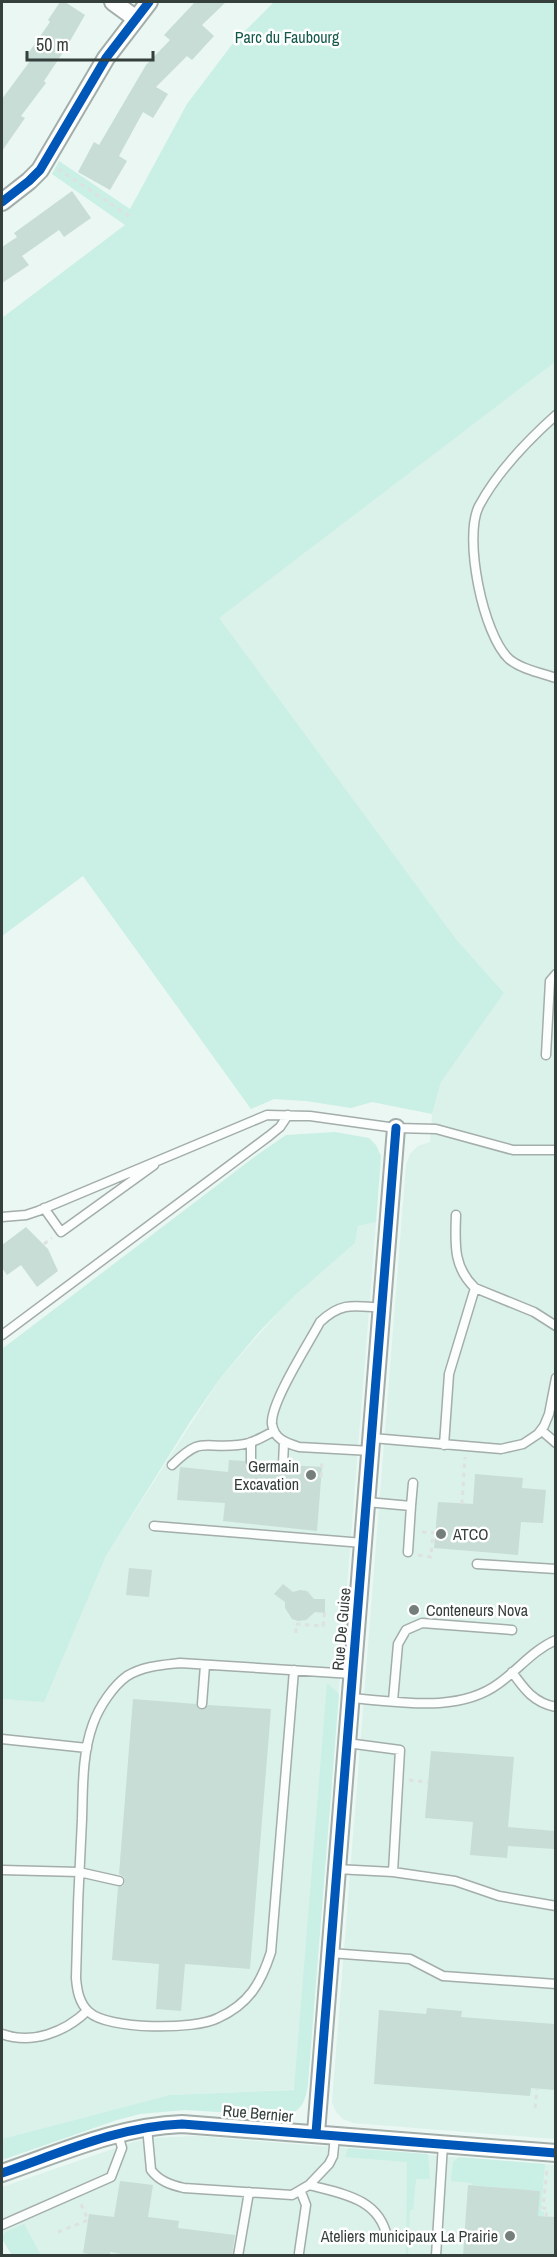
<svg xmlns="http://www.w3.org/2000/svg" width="557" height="2257" font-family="'Archivo Narrow',sans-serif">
<rect width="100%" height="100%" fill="#eaf7f3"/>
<path fill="#daf2ea" d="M555 362V2139L353 2123 343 2119 336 2112 332 2102 406 1165 410 1154 418 1146 430 1142 432 1114 441 1082 504 993 456 939 218 618Z
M376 1222 307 2089 170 2095 2 2139V1699L44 1701 106 1556 221 1377 294 1295 355 1243 358 1226Z
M195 2136 555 2165V2255L12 2256 2 2238V2187L133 2142 152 2138Z"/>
<path fill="#caefe4" d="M274 2H555V362L219 618 456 939 504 993 441 1082 432 1114 372 1102 351 1108 306 1101 274 1099 251 1109 83 876 2 936V318L125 225 52 174 59 161 130 209 187 104 234 42Z
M335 1132 369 1138 376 1145 381 1156 376 1222 358 1226 355 1243 295 1295 260 1331 221 1377 190 1422 106 1556 44 1702 2 1699V1349L257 1155 286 1135Z
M327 1683 339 1694 308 2083C306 2099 303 2111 285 2116L185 2110 140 2114 117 2120 2 2160V2139L170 2095 294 2090Z
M348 2148 428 2154 430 2179H416L413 2210H410L408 2255H406L407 2162 345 2157Z
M459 2157 545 2164 541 2211 544 2212V2216H538L539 2191 473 2185 472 2183 451 2181 453 2162Z
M24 2224 41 2255H12L2 2239 5 2232Z"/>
<path fill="#c7ddd6" d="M60 2H65L85 15 66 48 44 81 46 83 21 116 25 118 2 151V99L30 61 25 58 50 22 48 20Z
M195 2H226L202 25 214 36 192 60 187 56 156 87 168 94 153 118 143 112 119 156 127 161 110 190 78 172 94 142 99 145 146 65 170 40 164 35Z
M72 191 91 218 64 237 59 230 22 256 29 265 2 283V247L17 237 14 233Z
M26 1227 48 1249 58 1271 37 1287 21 1265 7 1275 2 1268V1245Z
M229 1460 245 1461 246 1466 250 1468 255 1467 257 1462 277 1464 282 1470 286 1469 289 1465 322 1467 317 1531 223 1521 225 1503 177 1500 180 1467 228 1472Z
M475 1474 523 1478 522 1488 546 1490 543 1523 521 1522 518 1555 434 1548 438 1502 473 1504Z
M129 1568 152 1570 149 1597 126 1595Z
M283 1584 293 1592 300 1590 307 1591 314 1599H325V1613L315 1612 306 1620 298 1621 292 1619 285 1608V1602L274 1594Z
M133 1699 196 1704 201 1710 205 1709 208 1705 271 1709 250 1969 185 1964 181 2011 156 2009 159 1964 112 1960 118 1887 123 1886 125 1882 124 1877 119 1874Z
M431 1751 514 1757 508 1827 555 1831V1849L508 1846 507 1858 470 1855 473 1822 425 1818Z
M427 2008 462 2011 461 2017 555 2024V2090L531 2088 530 2096 374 2084 379 2010 426 2014Z
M120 2181 153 2185 148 2217 179 2221 178 2228 235 2235 232 2256H132L110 2252V2256H101L83 2253 89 2214 114 2217Z
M468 2185 540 2191 538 2216 555 2217V2256H463Z"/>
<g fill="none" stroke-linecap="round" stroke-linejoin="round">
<g stroke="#a3adaa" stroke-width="11">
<path id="lane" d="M556 415C527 441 497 472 479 506 463 537 483 635 509 659 521 669 541 673 556 678
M546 1055 550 981 556 974
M44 1208 61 1232 154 1165
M456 1215C455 1244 453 1267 475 1288L534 1312 556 1326
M2 1217 26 1215 38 1211 267 1115 310 1116 396 1128 436 1129 513 1150H556
M2 1335 269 1136 280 1127 288 1115
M541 1430 556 1443
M372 1438 501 1449 523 1444 538 1434 544 1426 549 1414 556 1378
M444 1445 449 1374 475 1288
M371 1451 299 1447C286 1443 274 1439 272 1424 270 1403 309 1343 320 1322 342 1301 355 1306 383 1308
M251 1462V1442
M283 1464 284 1442
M172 1465C203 1435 202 1449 238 1445 251 1444 263 1437 274 1431
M367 1502 411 1506 408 1552
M411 1506 413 1483
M154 1526 363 1543
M477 1564 556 1569
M294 1670 271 1952C261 1983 249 2004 218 2018 195 2030 108 2030 89 2012 79 2003 77 1990 76 1978 77 1925 79 1872 82 1819 83 1787 82 1754 93 1724 99 1707 113 1686 127 1676 143 1666 162 1665 180 1663L352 1674
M512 1672C524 1689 534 1703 556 1707
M350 1698C396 1701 457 1714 498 1684 518 1670 533 1650 556 1640
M393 1701 398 1644 406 1630 422 1623 512 1630
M202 1704 205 1665
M2 1739 87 1748
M336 1869 393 1872 400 1750 347 1743
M2 1870 79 1872 119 1881
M393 1872 455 1881 499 1896 556 1906
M330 1953 410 1959 443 1976 556 1984
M2 2034C32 2045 65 2032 87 2011
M147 2127 151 2170C159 2181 171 2185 184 2188L292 2195 309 2185 329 2164 333 2156 335 2136
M309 2185C342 2194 379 2198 387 2237
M2 2225 111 2177 122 2148 118 2134
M299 2253 306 2205 301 2192
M238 2256 249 2192
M436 2256 443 2144"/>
</g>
<g stroke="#a3adaa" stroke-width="20">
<path id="street" d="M113 2 135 18
M2 202 29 181 40 170 106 58 149 2
M316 2133 396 1128
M2 2173C60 2153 120 2126 182 2124L556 2153"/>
</g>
<path stroke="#dde2e0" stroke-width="3" stroke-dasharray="4.5 4.5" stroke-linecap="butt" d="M58 169 129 216
M44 1244 52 1238
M321 1477 322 1460
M462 1504 465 1457
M422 1532 435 1533
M418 1555 431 1557 433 1533
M296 1633V1624L323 1626 325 1609
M409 1780 428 1782
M535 2108 537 2089
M546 2217 547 2209 543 2208 547 2169
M58 2232 88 2220 80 2202"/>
<use href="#lane" stroke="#fcfefd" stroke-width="8"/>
<use href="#street" stroke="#fcfefd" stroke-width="16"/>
<g stroke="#fff" stroke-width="13">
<path id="cycleway" d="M2 202 29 181 40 170 106 58 149 2
M316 2133 396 1128
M2 2173C60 2153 120 2126 182 2124L556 2153"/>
</g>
<use href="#cycleway" stroke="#0057b8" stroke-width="9"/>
</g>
<g fill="#747f7c" stroke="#fff" stroke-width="2">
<circle cx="311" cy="1475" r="6"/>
<circle cx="441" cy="1534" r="6"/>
<circle cx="414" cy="1610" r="6"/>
<circle cx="510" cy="2236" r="6"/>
</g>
<g text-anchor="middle" stroke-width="5" stroke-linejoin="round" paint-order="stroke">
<g font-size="16" fill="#125949" stroke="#fff">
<text x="287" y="43">Parc du Faubourg</text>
</g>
<g font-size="16" fill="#353f3c" stroke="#fff" text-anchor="end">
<text x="299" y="1472">Germain<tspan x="299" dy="18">Excavation</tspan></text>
<text x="453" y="1540" text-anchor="start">ATCO</text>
<text x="426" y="1616" text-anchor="start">Conteneurs Nova</text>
<text x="498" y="2242">Ateliers municipaux La Prairie</text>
</g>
<g font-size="16" fill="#353f3c" stroke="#fff">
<text transform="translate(341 1629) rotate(-85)" y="6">Rue De Guise</text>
<text transform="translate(258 2113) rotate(5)" y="6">Rue Bernier</text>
</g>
</g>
<rect width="557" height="2257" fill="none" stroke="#353f3c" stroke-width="6"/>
<path d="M27 51v9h126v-9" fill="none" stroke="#353f3c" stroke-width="3"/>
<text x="36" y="51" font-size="18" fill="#353f3c" stroke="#ffffff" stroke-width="4.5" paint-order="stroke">50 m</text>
</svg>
